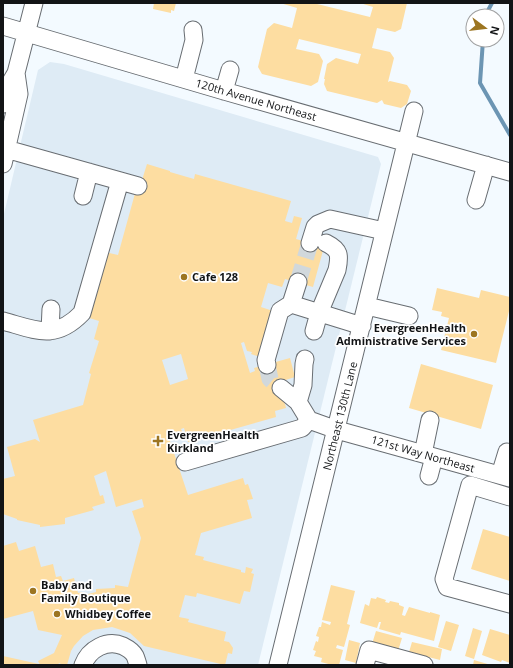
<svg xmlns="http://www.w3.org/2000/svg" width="513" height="668" font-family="'Open Sans',sans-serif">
<rect width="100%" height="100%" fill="#f3faff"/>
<path fill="#deebf5" d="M50 62 64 64 378 157 381 164 258 665H3V218L38 70Z"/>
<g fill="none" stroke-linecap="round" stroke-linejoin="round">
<path stroke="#6c95b3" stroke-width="4" d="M485 16 492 3
M483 40 480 83 510 135"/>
</g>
<path fill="#fddda1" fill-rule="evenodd" d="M154 3H176L174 11 171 10V13L153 9Z
M280 3H313L370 17 373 7 360 3H407L401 29 395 32 377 28 372 48 390 52 394 58 388 82 390 81 407 85 411 91 407 104 401 108 384 104 382 100 377 103 327 91 324 84 325 79H324L327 64 336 58 358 64 361 54 299 39 296 49 319 54 323 61 318 82 311 86 262 74 258 67 267 29 274 23 292 28 297 8Z
M147 164 170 171V172L194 179 195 174 291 201 285 221 292 223 294 216 302 218 296 239 324 247 313 287 285 279 282 287 268 283 261 307 273 311 260 357 251 354 252 352 247 351 244 342 241 343 250 373 255 371 254 368 290 358 295 377 279 382 286 408 275 411 276 417 188 442 184 428 181 429 183 434 169 438 188 495 243 478 245 485 248 484 253 499 247 500 252 518 201 533 195 555 204 557 203 560 241 570V572L245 573 246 567 253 569 251 573 254 574 250 592 244 591 240 604 197 593 196 597 185 595 179 617 189 619 188 622 226 632 224 641 229 642 233 648 232 654 228 653 225 665 144 646 130 633 112 627 93 630 83 636 74 646 71 651 67 665H61L60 663 56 665H40L38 661 54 653 62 635 38 630 33 611 3 619V546L16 542 19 551 35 546 41 567 53 564 56 577 61 576 63 581 74 578 78 593 82 592 84 595 96 592V589L115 588V585L128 587 141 538 132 511 144 507 142 499 116 507 106 471 94 476 100 496 103 495 105 503 92 507 94 510 65 518V524L40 527V525L17 520V519L3 514V479L15 476 7 447 35 439 40 442 33 420 83 405 91 374 89 373 99 341 94 339 99 321 86 317 105 252 118 255 139 179 142 180ZM181 354 188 379 170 385 162 360Z
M437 288 479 298 481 290 510 297V307L496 363 441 350 449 318 441 316 442 312 432 310Z
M421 364 493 385 481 429 409 408Z
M483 529 510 537V581L471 569Z
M331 585 355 591 347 624 350 625 344 647 337 645 336 648 343 650 339 665H332L321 662 322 658 314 656 316 651 313 650 316 641 318 642 319 637 316 636 319 627H321L322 622 330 625 331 622 322 620Z
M377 597 386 600 385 602 389 603 390 601 399 603V605L404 607 402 615 405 616 409 607 430 613V612L440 615 434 641 401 632 400 635 379 629 381 622H379L377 628 360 623 365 604 369 606 371 598 376 599Z
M446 621 459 625 451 651 438 647Z
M473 628 482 631 474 659 465 656Z
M490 629 510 635V663L502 660 501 662 482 655Z
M376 631 402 638 398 651 372 644Z
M349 640 360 643 356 663 345 660Z
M412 642 442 649 440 660 409 652Z
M3 656 39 664V665H3Z
M474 660 491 665H473Z"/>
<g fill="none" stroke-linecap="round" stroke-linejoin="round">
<path stroke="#d1d8dc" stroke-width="17" stroke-dasharray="17 8" stroke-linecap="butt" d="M298 282 310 243
M267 365 270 379 281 388"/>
<g stroke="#686d72" stroke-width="19">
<path id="minor" d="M3 26 224 91 510 172
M184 79 194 40 193 30
M224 91 230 70
M3 104 6 90 16 73 34 3
M6 149 138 186
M3 164 19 94 16 73
M83 196 89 172
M476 200 486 165
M310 243 315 227 318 224 330 219 384 231
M298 282 291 304 362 326
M367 306 409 316
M3 321C36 330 55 341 82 313L120 181
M50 331 51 309
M314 331 319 313 337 270C340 255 340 250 326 243
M267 365 266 360 280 311 291 304
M281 388 298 402 309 420 337 430 510 478
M298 402 303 385 304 364 305 359
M423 454 430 420
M185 462 302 428 309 420
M500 475 507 452
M429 476 434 457
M510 497 470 485 444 579 447 587 510 604
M83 665C89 649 107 639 123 646 127 648 133 652 135 656 136 658 137 662 138 665
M278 665 414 111
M365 665 369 650 424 665"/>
</g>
<use href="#minor" stroke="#fff" stroke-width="17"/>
</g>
<g fill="#9c7521" stroke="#fff" stroke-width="1.5">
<circle cx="184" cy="277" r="4"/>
<circle cx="474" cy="334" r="4"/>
<path d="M156 435h4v4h4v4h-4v4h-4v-4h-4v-4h4z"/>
<circle cx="33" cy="591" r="4"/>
<circle cx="57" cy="614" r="4"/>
</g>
<g text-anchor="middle" stroke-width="3.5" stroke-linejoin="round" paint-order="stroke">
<g font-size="11" fill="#121416" stroke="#fff">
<text transform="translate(256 100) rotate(16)" y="4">120th Avenue Northeast</text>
<text transform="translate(340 416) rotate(-76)" y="4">Northeast 130th Lane</text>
<text transform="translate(423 454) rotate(16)" y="4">121st Way Northeast</text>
</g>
<g font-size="11" font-weight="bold" fill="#121416" stroke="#fff" text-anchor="start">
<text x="192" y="281">Cafe 128</text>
<text x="466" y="332" text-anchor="end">EvergreenHealth<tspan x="466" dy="13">Administrative Services</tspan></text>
<text x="167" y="439">EvergreenHealth<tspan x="167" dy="13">Kirkland</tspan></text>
<text x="41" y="589">Baby and<tspan x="41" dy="13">Family Boutique</tspan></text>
<text x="65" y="618">Whidbey Coffee</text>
</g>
</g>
<rect width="513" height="668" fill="none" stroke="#121416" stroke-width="8"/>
<g transform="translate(485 28) rotate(105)"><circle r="19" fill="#ffffff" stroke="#a0a1a2"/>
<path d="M0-3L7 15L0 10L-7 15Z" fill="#9c7521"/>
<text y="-6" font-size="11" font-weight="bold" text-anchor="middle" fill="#121416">N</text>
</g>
</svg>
